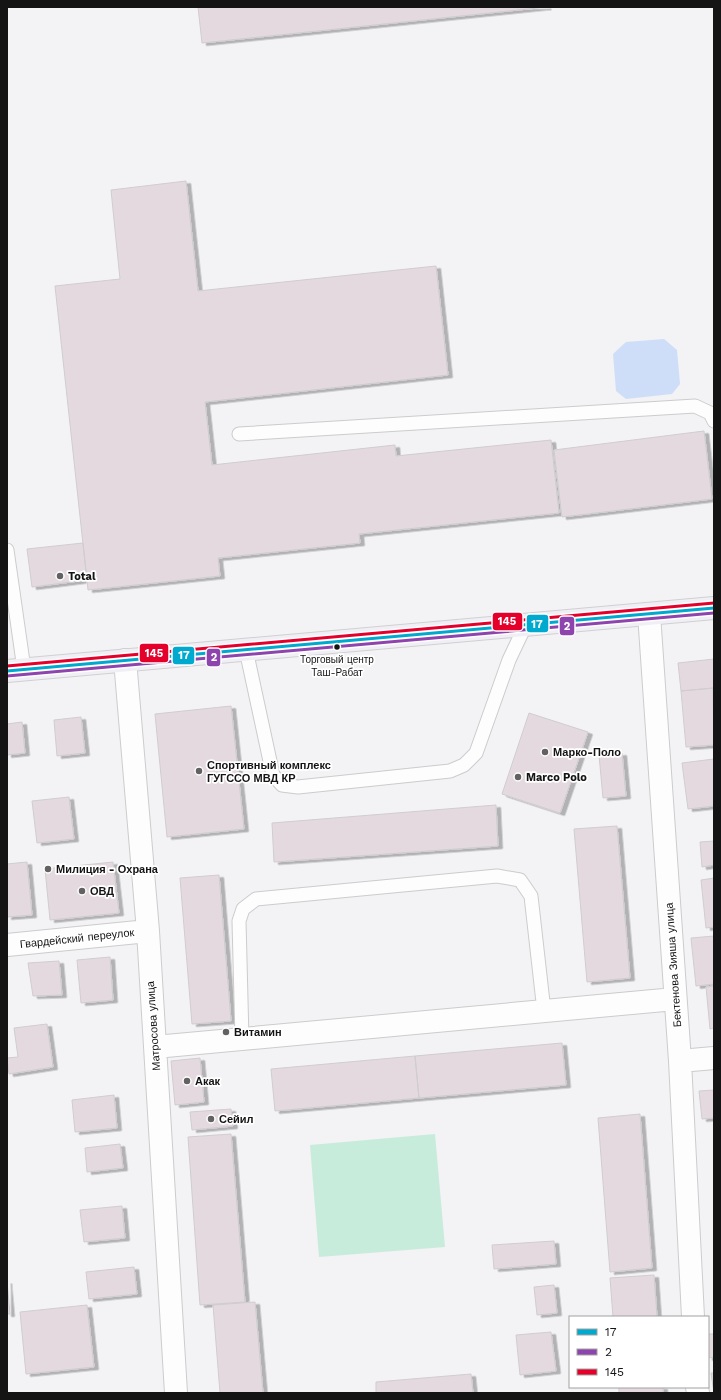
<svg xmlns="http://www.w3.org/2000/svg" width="721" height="1400" font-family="'Work Sans',sans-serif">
<defs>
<filter id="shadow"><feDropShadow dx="4.5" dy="2.5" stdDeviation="0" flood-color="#0004"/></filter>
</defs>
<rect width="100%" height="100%" fill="#f3f2f4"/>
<path fill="#c8ecdb" d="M435 1134 445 1247 319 1257 310 1145Z"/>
<path fill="#cfdef8" d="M664 339 677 350 680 384 672 394 626 399 616 391 613 354 626 342Z"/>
<path fill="#e4d9df" stroke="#cfcdcf" filter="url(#shadow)" d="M198 7H547L202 43Z
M186 181 198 291 436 266 448 375 205 402 212 465 395 445 396 456 551 440 559 513 359 534 360 543 218 558 220 576 88 590 55 286 120 279 111 190Z
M704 431 712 499 562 517 554 450Z
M83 543 87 580 32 587 27 549Z
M714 659V688L681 691 678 663Z
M713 688 714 745 686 747 681 691Z
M231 706 244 829 167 837 155 714Z
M529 713 588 732 560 813 502 794Z
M81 717 85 753 57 756 54 720Z
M22 722 25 753 7 755V724Z
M622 753 626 796 603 798 599 755Z
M714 759V806L688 809 682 763Z
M69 797 74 839 37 843 32 801Z
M496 805 498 846 274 862 272 823Z
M617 826 630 978 587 982 574 829Z
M714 841V865L702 867 700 842Z
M27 862 32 915 7 917V864Z
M113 862 119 913 50 920 45 869Z
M219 875 231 1021 192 1024 180 878Z
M714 878V927L706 928 701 880Z
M714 936V984L696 986 691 938Z
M110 957 113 1000 81 1003 77 960Z
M59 961 62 995 33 996 28 963Z
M714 986V1028L710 1029 706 987Z
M47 1024 53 1067 9 1074 7 1058 18 1057 14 1028Z
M562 1043 566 1085 419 1098 415 1056Z
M415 1056 419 1098 275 1111 271 1069Z
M200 1058 204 1102 175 1105 171 1061Z
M714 1090V1118L702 1119 699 1091Z
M114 1095 117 1128 75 1132 72 1100Z
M231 1109 233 1126 192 1130 190 1112Z
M640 1114 652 1268 610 1272 598 1118Z
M231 1134 245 1302 200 1305 188 1137Z
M120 1144 123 1168 87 1172 85 1148Z
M122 1206 125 1238 84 1242 80 1210Z
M554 1241 556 1264 494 1269 492 1245Z
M134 1267 137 1294 89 1299 86 1272Z
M654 1275 657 1317H613L610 1278Z
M7 1281 10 1314H7Z
M554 1285 557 1313 537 1315 534 1287Z
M255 1302 263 1393H220L213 1305Z
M87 1305 94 1367 26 1374 20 1312Z
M551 1332 556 1371 520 1375 516 1335Z
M708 1334H714V1357L708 1358Z
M711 1373H714V1393Z
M471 1374 473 1393H376V1382Z
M619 1387H663V1393H619Z"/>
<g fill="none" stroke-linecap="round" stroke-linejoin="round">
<g stroke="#cccccd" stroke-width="15">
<path id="service" d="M239 434 695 406 710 413 714 421
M7 550 24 669
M246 650 273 775 282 785 298 787 450 771 464 765 476 753 509 660 526 624
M242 1039 239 921 243 909 256 899 497 876 520 880 531 896 544 1011"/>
</g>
<g stroke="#cccccd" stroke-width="24">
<path id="minor" d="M649 614 680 1061 693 1317
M125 660 148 931 176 1393
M7 945 148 931
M155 1047 675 999
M680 1061 714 1058
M697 1387 698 1393"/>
</g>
<g stroke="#d1d0d1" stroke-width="24">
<path id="primary" d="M7 671 714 608"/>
</g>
<use href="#service" stroke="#fdfdfd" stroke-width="13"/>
<use href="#minor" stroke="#fdfdfd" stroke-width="22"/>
<use href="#primary" stroke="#f0eff5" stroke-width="22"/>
<g stroke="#fff" stroke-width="6">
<path id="bus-1" d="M7 671 714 608"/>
</g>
<g stroke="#fff" stroke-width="6">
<path id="bus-2" d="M7 676 714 613"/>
</g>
<g stroke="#fff" stroke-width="6">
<path id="bus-3" d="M7 666 714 603"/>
</g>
<use href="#bus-1" stroke="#00a9ce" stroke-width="3"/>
<use href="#bus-2" stroke="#8e44ad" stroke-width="3"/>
<use href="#bus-3" stroke="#e4002b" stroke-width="3"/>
</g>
<g fill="#636263" stroke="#fff" stroke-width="1.5">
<circle cx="60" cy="576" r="4"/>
<circle cx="545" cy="752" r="4"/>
<circle cx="199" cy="771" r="4"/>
<circle cx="518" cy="777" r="4"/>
<circle cx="48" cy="869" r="4"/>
<circle cx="82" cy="891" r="4"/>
<circle cx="226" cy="1032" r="4"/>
<circle cx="187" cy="1081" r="4"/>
<circle cx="211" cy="1119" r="4"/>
</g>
<circle fill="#151415" stroke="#fff" stroke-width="1.5" cx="337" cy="647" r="3.5"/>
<g text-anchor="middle" stroke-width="3.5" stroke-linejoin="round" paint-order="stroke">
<g font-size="10" fill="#151415" stroke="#fff">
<text x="337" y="663">Торговый центр<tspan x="337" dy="13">Таш-Рабат</tspan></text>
</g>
<g font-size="11" font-weight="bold" fill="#151415" stroke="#fff" text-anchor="start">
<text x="68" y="580">Total</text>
<text x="553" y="756">Марко-Поло</text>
<text x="207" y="769">Спортивный комплекс<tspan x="207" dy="13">ГУГССО МВД КР</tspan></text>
<text x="526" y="781">Marco Polo</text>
<text x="56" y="873">Милиция - Охрана</text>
<text x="90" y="895">ОВД</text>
<text x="234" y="1036">Витамин</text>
<text x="195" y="1085">Акак</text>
<text x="219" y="1123">Сейил</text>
</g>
<g font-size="11" fill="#151415" stroke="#fff">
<text transform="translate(77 938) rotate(-6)" y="4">Гвардейский переулок</text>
<text transform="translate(673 965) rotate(-94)" y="4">Бектенова Зияша улица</text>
<text transform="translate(153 1026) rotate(-94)" y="4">Матросова улица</text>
</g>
</g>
<g stroke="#fff" stroke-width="1.5">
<rect x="492" y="612" width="31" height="19" rx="4" fill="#e4002b"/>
<rect x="526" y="614" width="23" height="19" rx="4" fill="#00a9ce"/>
<rect x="559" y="616" width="16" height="20" rx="4" fill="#8e44ad"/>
<rect x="139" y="643" width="30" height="20" rx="4" fill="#e4002b"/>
<rect x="172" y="646" width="23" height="19" rx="4" fill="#00a9ce"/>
<rect x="206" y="648" width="15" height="19" rx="4" fill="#8e44ad"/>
</g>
<g font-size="11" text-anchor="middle" font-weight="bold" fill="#fff">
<text x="507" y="625">145</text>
<text x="537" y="628">17</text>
<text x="567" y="630">2</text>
<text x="154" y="657">145</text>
<text x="184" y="659">17</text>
<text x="214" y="661">2</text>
</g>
<rect width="721" height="1400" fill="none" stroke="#151415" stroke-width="16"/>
<rect x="569" y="1316" width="140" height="72" fill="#ffffff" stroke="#a1a1a1"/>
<rect x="577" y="1329" width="20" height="6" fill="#00a9ce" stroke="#a1a1a1"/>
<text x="605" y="1336" font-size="12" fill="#151415">17</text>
<rect x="577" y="1349" width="20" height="6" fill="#8e44ad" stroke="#a1a1a1"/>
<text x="605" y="1356" font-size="12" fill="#151415">2</text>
<rect x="577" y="1369" width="20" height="6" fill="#e4002b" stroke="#a1a1a1"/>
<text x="605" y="1376" font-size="12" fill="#151415">145</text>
</svg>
